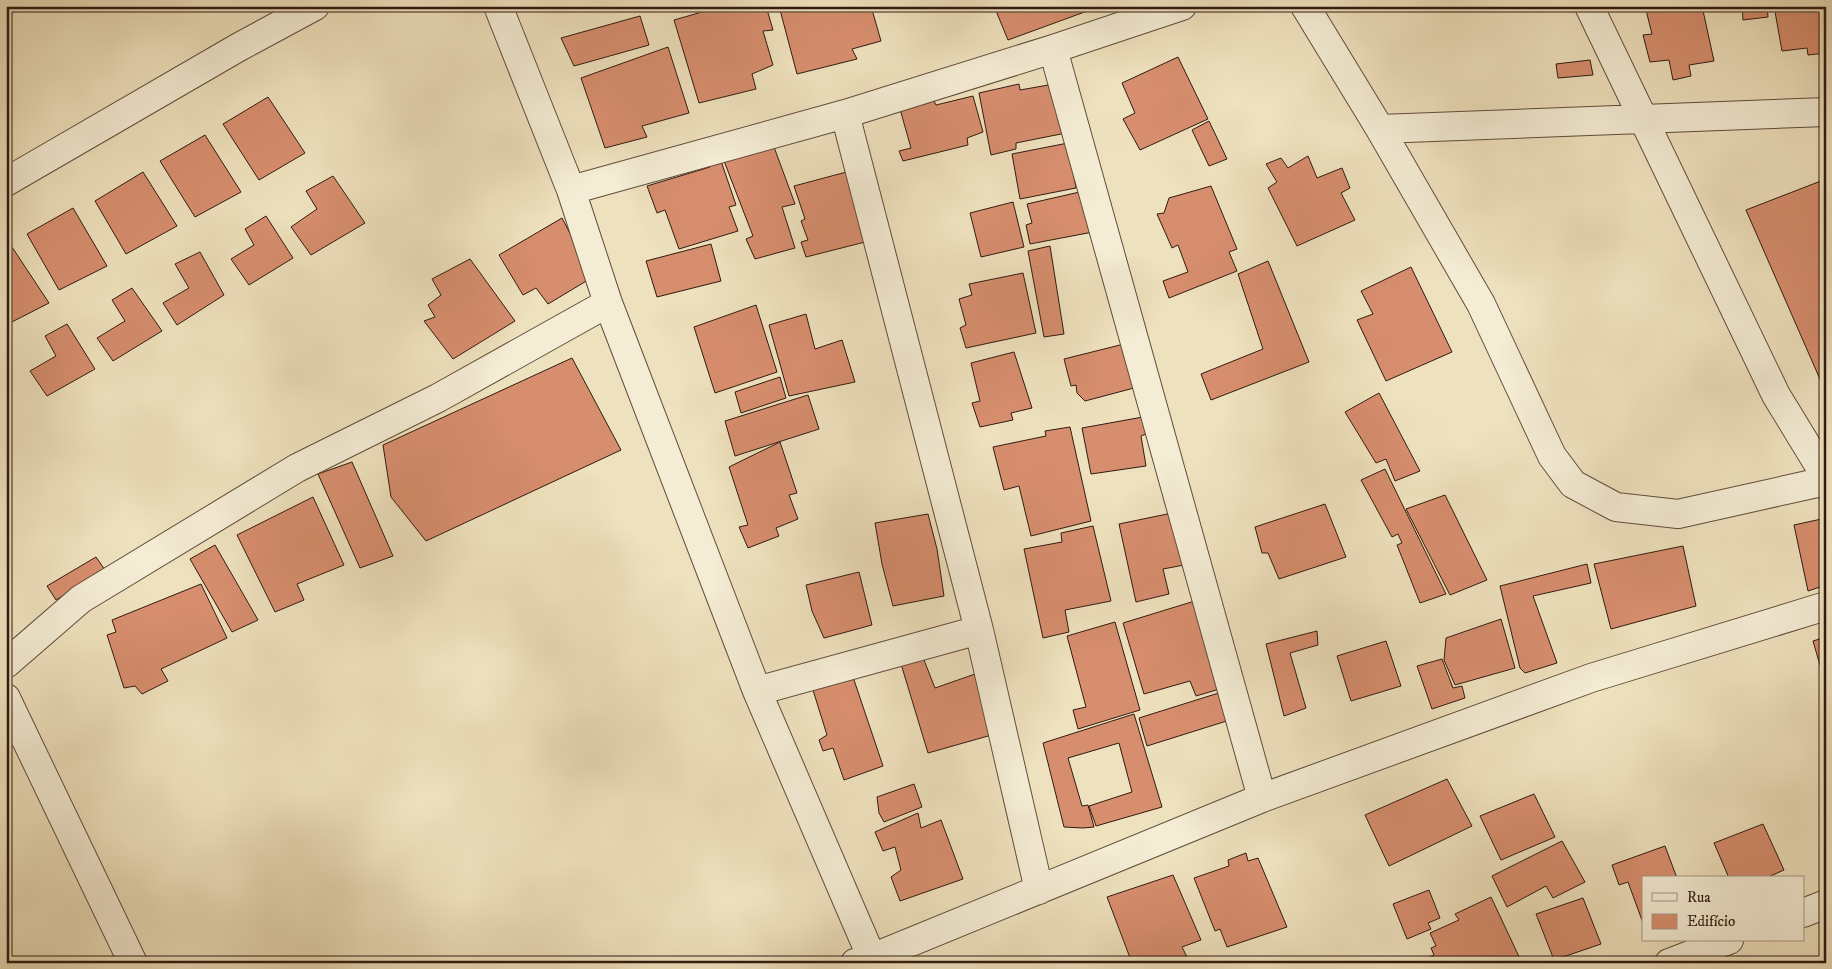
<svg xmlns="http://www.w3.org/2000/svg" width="1832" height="969" font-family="'IM FELL DW Pica',serif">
<rect width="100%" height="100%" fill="#eee1bd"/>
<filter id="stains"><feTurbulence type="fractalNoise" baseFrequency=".004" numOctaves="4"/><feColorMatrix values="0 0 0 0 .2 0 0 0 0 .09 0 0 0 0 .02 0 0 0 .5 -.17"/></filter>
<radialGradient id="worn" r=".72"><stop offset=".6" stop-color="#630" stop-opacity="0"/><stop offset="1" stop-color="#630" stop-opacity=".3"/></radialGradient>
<path fill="#d78e6e" stroke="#311a10" d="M723 6H766L773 30 763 31 773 65 752 74 756 89 699 103 674 20Z
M779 6H871L881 41 852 49 857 59 797 74Z
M994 6H1101L1008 40Z
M1645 6H1702L1714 61 1689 65 1691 76 1673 80 1669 60 1650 62 1643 35 1652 34Z
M1742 6H1767L1768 17 1743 20Z
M1774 6H1826V53L1808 55 1807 48 1782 51Z
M640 16 649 45 574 66 561 38Z
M668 47 689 113 642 126 647 137 605 148 581 78Z
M1178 57 1208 119 1140 150 1123 119 1135 113 1122 83Z
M1590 60 1593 75 1558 78 1556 64Z
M1019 84 1020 90 1054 84 1066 133 1016 143V149L991 155 979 93Z
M973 96 983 132 967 138 968 145 903 161 899 151 911 148 900 109 933 99 936 105Z
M268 97 305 153 259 180 223 124Z
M1209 121 1227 159 1209 166 1192 130Z
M205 135 241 192 195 217 160 161Z
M1068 143 1076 188 1020 199 1012 154Z
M774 147 795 204 782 207 795 248 755 259 746 239 753 236 724 161Z
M1308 156 1317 178 1342 168 1350 188 1341 193 1355 220 1297 246 1268 188 1277 182 1266 164 1281 158 1288 168Z
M720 158 736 205 729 207 738 231 679 249 665 210 657 213 647 186 710 167 707 161Z
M854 170 873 240 806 257 801 242 808 240 801 221 805 219 794 186Z
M143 172 177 226 126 254 95 201Z
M333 176 365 223 311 255 291 227 317 209 306 191Z
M1826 179V393L1746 210Z
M1211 186 1237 249 1229 252 1237 271 1169 298 1163 281 1188 272 1178 245 1172 248 1157 214 1164 213 1169 198Z
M1084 191 1093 232 1030 244 1026 225 1032 223 1027 204Z
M1013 202 1024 247 981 257 970 213Z
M73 208 107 266 59 290 27 234Z
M266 216 293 258 249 285 231 259 254 245 245 229Z
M562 218 593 277 548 304 536 288 523 295 499 255Z
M711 244 721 281 657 297 646 261Z
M1050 246 1064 334 1044 337 1028 251Z
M12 247 49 303 6 325V250Z
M200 252 224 295 177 325 163 303 189 288 175 264Z
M470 259 515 321 453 359 424 321 435 317 428 305 441 295 432 279Z
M1268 261 1309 362 1211 400 1201 374 1263 349 1238 274Z
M1411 267 1452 352 1386 381 1357 320 1373 314 1361 291Z
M1023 273 1036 333 966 348 960 328 966 325 959 299 972 295 969 284Z
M132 288 162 331 113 361 97 338 125 321 112 300Z
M756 305 777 372 715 393 694 327Z
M806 314 815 349 842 340 855 382 789 396 769 325Z
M67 324 95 369 47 396 30 371 56 356 45 336Z
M1124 344 1134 388 1085 401 1077 393 1076 385 1071 386 1064 359Z
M1014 352 1032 408 1011 413 1013 420 980 427 972 403 980 401 971 363Z
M572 358 621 450 426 541 391 497 383 445Z
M780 377 786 398 741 413 735 392Z
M1379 393 1420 471 1395 481 1386 459 1376 463 1345 412Z
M808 395 819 429 735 456 725 421Z
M1143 417 1146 434 1141 436 1146 466 1091 474 1082 428Z
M1070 427 1091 521 1031 536 1019 486 1004 490 993 447 1046 436 1045 431Z
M780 442 797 493 789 495 798 519 776 528 779 536 748 548 739 527 748 525 729 467Z
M352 462 393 556 360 568 318 474Z
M1385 469 1446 594 1420 603 1397 545 1402 543 1398 534 1392 537 1361 480Z
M1445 495 1487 580 1450 595 1406 509Z
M313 497 344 565 297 584 304 600 275 612 237 535Z
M1325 504 1346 557 1279 579 1268 553H1262L1255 527Z
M1172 513 1184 565 1163 569 1169 594 1136 602 1119 524Z
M928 514 937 549 944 596 893 606 882 564 875 523Z
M1826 518V585L1808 591 1794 525Z
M1093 526 1111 601 1065 610 1069 632 1043 638 1024 549 1062 542 1061 533Z
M215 545 258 620 232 632 190 559Z
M1683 546 1696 606 1611 629 1594 564Z
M96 557 105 570 56 600 47 586Z
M1587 564 1591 583 1533 596 1557 663 1525 673 1520 668 1500 586Z
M859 572 872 625 824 638 812 611 806 585Z
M201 584 227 638 161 669 168 681 142 694 135 686 124 688 107 635 116 632 112 620Z
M1198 600 1223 688 1196 696 1190 681 1144 694 1123 623Z
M1501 619 1515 668 1455 685 1444 660 1446 638Z
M1115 622 1140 710 1078 729 1073 710 1086 707 1067 636Z
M1317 631 1318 645 1290 653 1306 708 1284 716 1266 644Z
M1826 637V686L1813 641Z
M1386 641 1401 686 1351 701 1337 656Z
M922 655 935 688 978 673 995 734 928 753 901 664Z
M1442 659 1453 688 1462 686 1465 698 1432 709 1417 666Z
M852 674 883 766 844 780 833 748 823 751 819 740 827 735 812 687Z
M1225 691 1233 719 1147 746 1139 718Z
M1134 714 1162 807 1096 826 1089 806 1132 792 1119 743 1068 758 1082 806 1088 805 1094 827 1083 828 1064 827 1043 743Z
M1447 779 1472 826 1389 866 1365 815Z
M914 784 922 807 884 822 879 813 877 797Z
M1534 794 1555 837 1501 860 1480 816Z
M918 813 921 828 941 820 963 879 900 901 891 877 901 870 895 847 883 851 875 832Z
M1763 824 1784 870 1766 878H1729L1714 843Z
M1562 841 1585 882 1553 898 1546 886 1507 907 1492 876Z
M1665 846 1677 878H1643V923L1628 882 1619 885 1612 865Z
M1246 853 1248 861 1258 858 1287 927 1227 947 1220 929 1215 931 1194 878 1229 866 1228 860Z
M1173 875 1201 940 1182 947 1188 959 1178 963H1132L1107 897Z
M1429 890 1440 918 1428 923 1431 929 1407 939 1393 904Z
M1491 897 1522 963H1427L1425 959 1434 955 1431 948 1436 946 1430 933 1459 920 1455 914Z
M1583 898 1601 944 1554 960 1536 914Z"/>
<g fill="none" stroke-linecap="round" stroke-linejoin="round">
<g stroke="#604c3b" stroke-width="30">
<path id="minor" d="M498 6 571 190 608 303 757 691 874 963
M1305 6 1380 129 1481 304 1552 456 1573 484 1616 507 1678 514 1826 481
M1589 6 1776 395 1826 477
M1053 49 1262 798
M845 114 979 630 1039 890
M1380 129 1826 112
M6 182 239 47 315 6
M571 190 845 114 1053 49 1182 6
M6 664 81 599 297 468 438 398 608 303
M757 691 979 630
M6 698 133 963
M1803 913 1826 904
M855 963 872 958 1262 798 1591 678 1826 606
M1669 963 1729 940"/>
</g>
<use href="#minor" stroke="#f4ecd4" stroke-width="28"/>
</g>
<rect width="1832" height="969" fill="none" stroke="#eee1bd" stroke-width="25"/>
<rect x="8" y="8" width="1817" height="954" fill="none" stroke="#311a10" stroke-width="2.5"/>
<rect x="12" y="12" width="1807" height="944" fill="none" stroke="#311a10"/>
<rect x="1642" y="876" width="162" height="65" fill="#f4ecd4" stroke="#a69886"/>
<rect x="1652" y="893" width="25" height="8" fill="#f4ecd4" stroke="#a69886"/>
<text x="1687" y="902" font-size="15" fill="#311a10">Rua</text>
<rect x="1652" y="914" width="25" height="15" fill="#d78e6e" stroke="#a69886"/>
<text x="1687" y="926" font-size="15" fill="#311a10">Edifício</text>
<rect width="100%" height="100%" filter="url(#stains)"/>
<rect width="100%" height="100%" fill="url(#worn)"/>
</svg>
